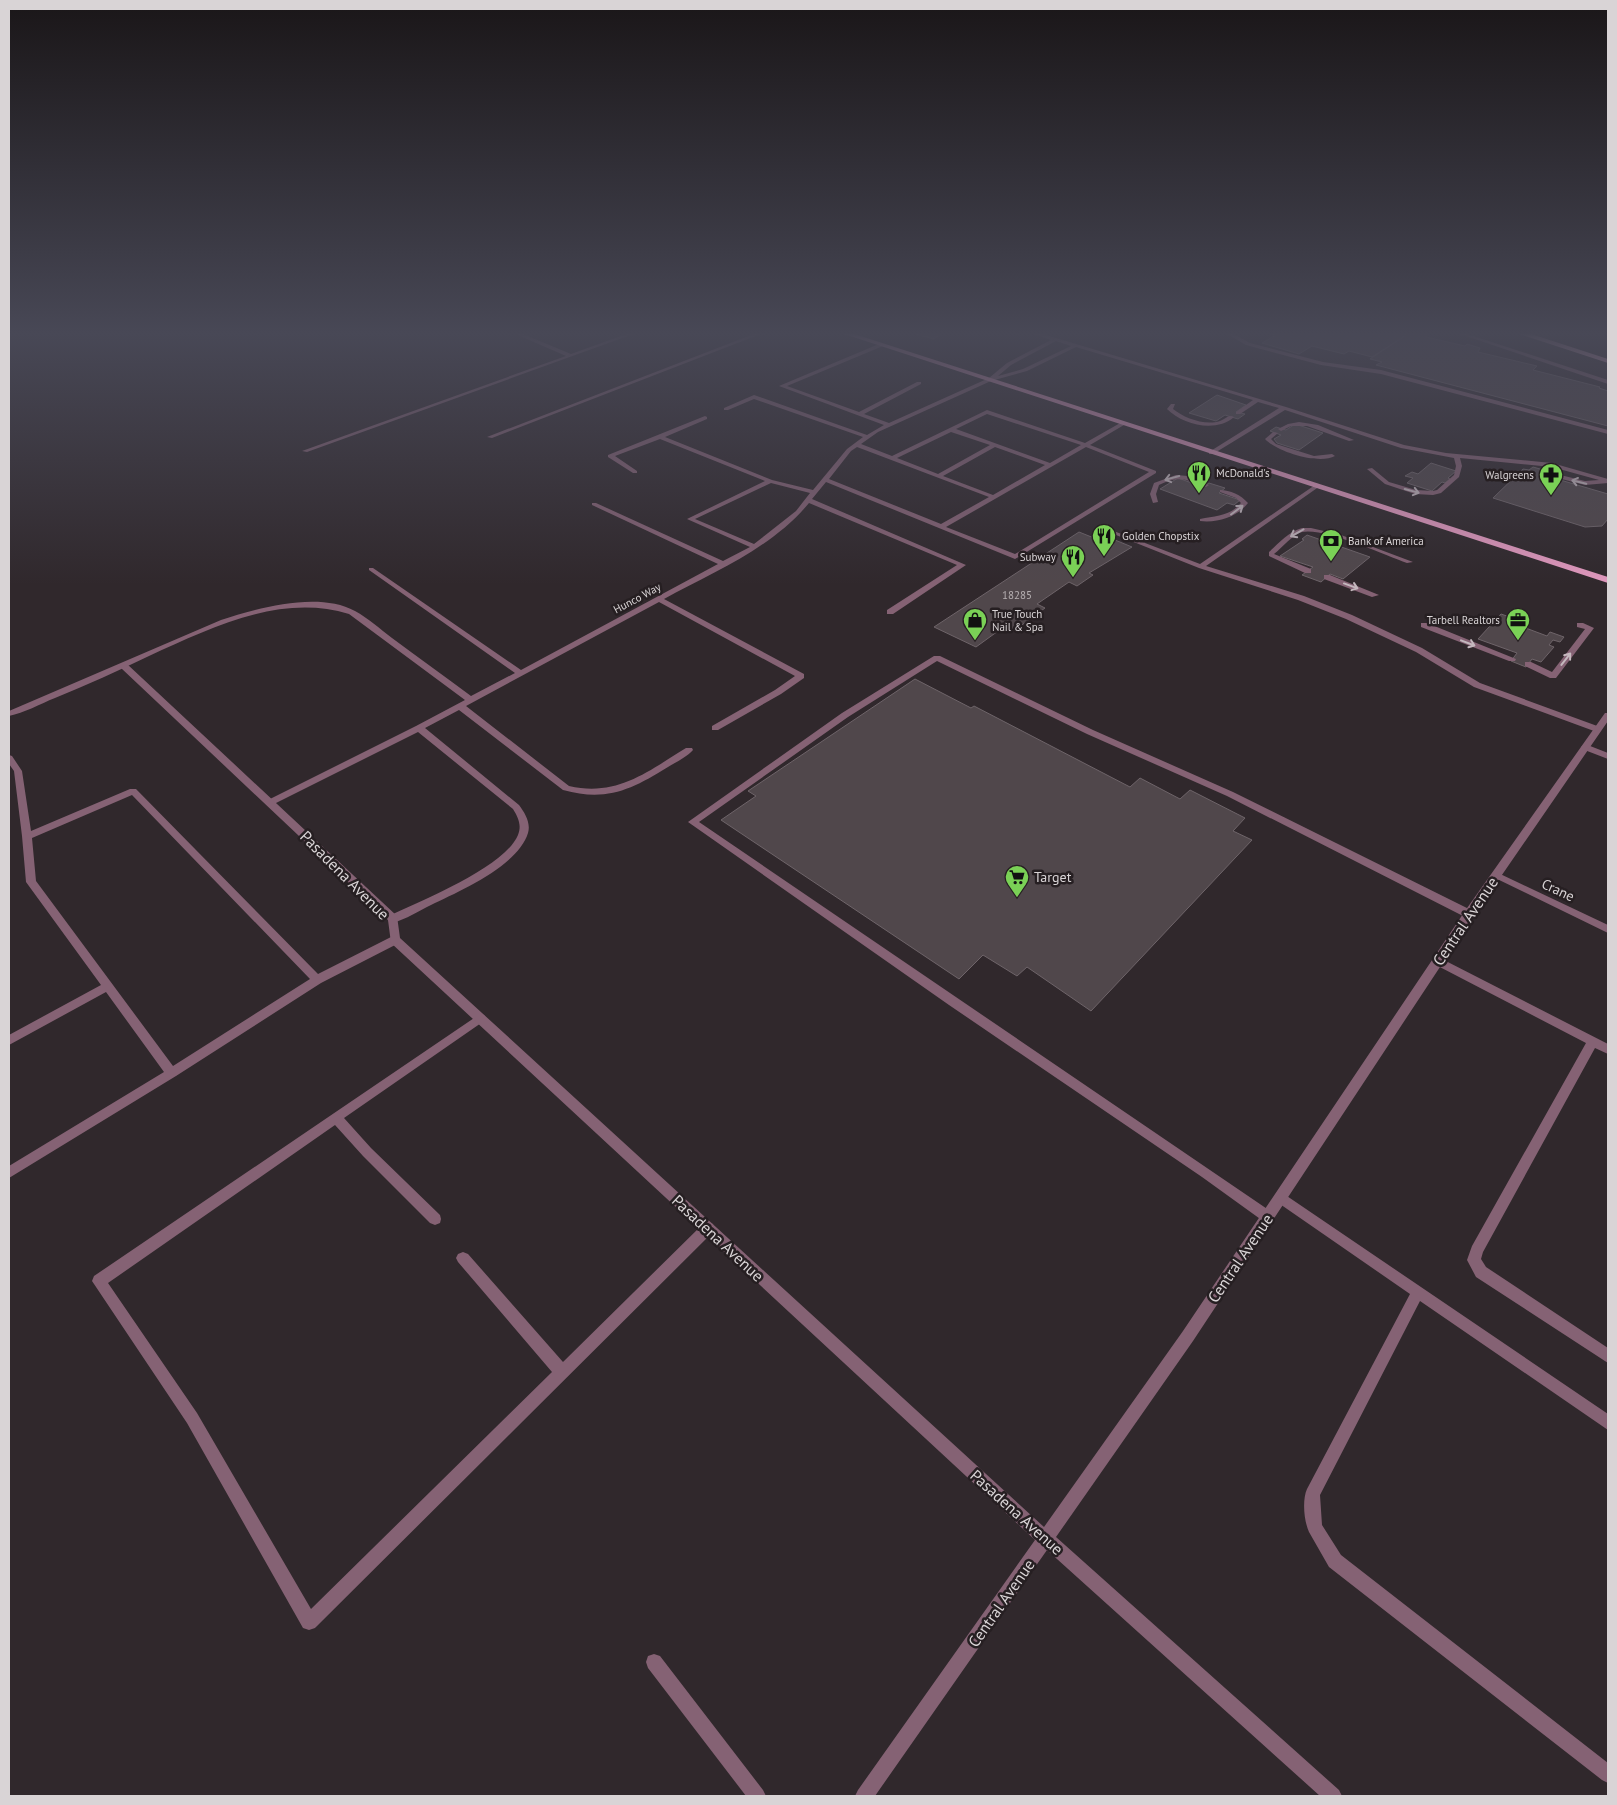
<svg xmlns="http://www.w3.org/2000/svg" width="1617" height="1805" font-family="'PT Sans',sans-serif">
<rect width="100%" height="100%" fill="#30282c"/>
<path fill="#50474b" stroke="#6e6469" d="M908 332H944L934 339Z
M1265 332H1394L1406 335 1372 357 1349 351 1344 354 1312 346 1299 354 1262 343 1276 335Z
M1411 332H1422L1426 333V337L1465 346 1467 344 1480 348 1478 352 1537 366 1533 370 1600 387 1599 388 1608 391V426L1376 365 1382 362 1370 359Z
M1217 395 1246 405 1236 412 1245 414 1238 419 1225 415 1216 421 1189 413Z
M1295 424 1323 433 1299 450 1277 443 1274 439 1281 435 1270 431 1276 427 1286 430Z
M1431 463 1456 471 1448 478 1450 479 1445 483 1442 482 1432 491 1407 483 1413 478 1405 476 1412 472 1418 474Z
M1533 467 1554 473 1550 477 1608 494V519L1602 526 1585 527 1493 498 1523 469 1529 470Z
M1178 478 1203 487 1209 483 1225 488 1219 493 1240 500 1234 505 1227 503 1217 510 1160 489Z
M1079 532 1109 544 1115 540 1132 547 1089 573 1093 575 1077 586 1069 582 1037 604 1045 608 1015 630 1005 626 976 647 934 627Z
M1307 535 1370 557 1343 579 1330 574 1321 582 1302 575 1313 567 1280 556 1304 540 1302 539Z
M1501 614 1527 623 1523 627 1547 636 1550 632 1564 637 1560 642 1553 640 1549 645 1554 647 1541 662 1532 659 1526 667 1511 661 1517 653 1478 639Z
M915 679 971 708 974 706 1130 787 1140 778 1180 799 1190 790 1245 818 1233 831 1252 840 1091 1011 1027 967 1017 976 983 955 959 979 721 820 756 796 748 791Z"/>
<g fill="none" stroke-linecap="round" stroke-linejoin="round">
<path fill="#856274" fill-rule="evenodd" d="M511 332H518L571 354 632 332H639L307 452 302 451 566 356Z
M759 332H766L492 438 487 437Z
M1028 332H1036L1286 407 1404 445 1446 453 1552 463 1608 479V483L1585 485 1550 476 1549 475 1552 473 1585 481 1599 480 1552 467 1460 458 1462 466 1459 477 1441 493 1433 495 1415 494 1385 484 1367 469 1372 468 1389 482 1416 490 1433 491 1437 490 1454 475 1456 466 1454 458 1401 448 1285 410 1213 454H1209V452L1279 408 1258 402 1240 414H1236V412L1253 400 1076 347 1027 371 991 381 878 432 861 444 892 456 987 410 1085 443 1122 422 1125 424 1124 425 1090 445 1156 471V473L1015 559 826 482 812 499 966 565 893 614H887V610L957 565 809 503C772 548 714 572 664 599L804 674V678L781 694 718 730H712V726L775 690 795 676 659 602 466 706 569 786C617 797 647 772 686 748H692L693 750C687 757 676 762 668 767 631 790 606 802 563 790L459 710 425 728 519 805C525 813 531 823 528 833 518 866 460 891 431 905 419 911 406 919 393 923L389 922 388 919 389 916C421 901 505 867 518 835 522 825 518 817 513 809L418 732 274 804H268L266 802 268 800 416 726 465 700 349 614C280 593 211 628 149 656 118 671 87 685 55 698 40 704 24 713 9 716V711L221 620C258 608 318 591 355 611 368 618 380 629 392 638 418 657 445 677 471 696L515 673 369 570V568H373L521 670 718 564 592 505V503H596L723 561 750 547 687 519 765 481 660 439 615 456 637 471V473H633L608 457V455L705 416 707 417V419L665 437 772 480 813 490 847 449 863 437 754 399 728 410H724V408L754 395 867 435 884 425 779 386 879 344H883V346L787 386 859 412 917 382H921V384L864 414 889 423 989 378 1007 363 1051 340ZM1056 341 1071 346 1023 369 998 376 1011 365ZM987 414 1081 445 1050 463 956 429ZM951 432 990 445 938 474 897 458ZM857 447 989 497 941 524 829 479 851 451ZM995 447 1045 465 993 495 943 476ZM1086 447 1149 472 1015 554 946 527ZM771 483 810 493 796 511 754 544 695 519Z
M1224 332H1230L1250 343 1323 362 1381 370 1608 430V434L1381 374 1321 365 1246 345Z
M1454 332H1461L1608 380V384Z
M1171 404H1175L1173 409C1184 418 1205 426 1220 421 1226 419 1228 414 1234 417 1216 433 1183 425 1167 409Z
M1299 422 1318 425 1354 440 1349 441 1307 426H1291L1281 431 1278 429 1288 424Z
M1273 432 1278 433 1271 439 1276 444 1314 456 1332 454 1335 456C1319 465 1277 452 1265 439Z
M1176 475 1188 476 1209 485 1206 487C1185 480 1181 475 1159 485L1156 494 1158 502 1153 503 1150 494 1154 483Z
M1315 485 1320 486 1206 566 1304 596 1352 615 1422 648 1480 683 1600 727V731H1594L1474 687 1416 652 1346 619 1298 600 1199 568 1106 531 1111 530 1200 564Z
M1220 490C1230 490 1241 495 1248 503 1237 517 1218 523 1200 521V519C1216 516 1230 516 1241 503L1236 498 1220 492Z
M1302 528H1311L1341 535 1413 562 1407 563C1385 555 1323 527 1302 532 1292 535 1283 547 1274 554L1311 569V573H1305L1269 556V552C1279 543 1288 532 1302 528Z
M1324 575H1330L1379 595 1372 597 1324 579Z
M1421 623H1427L1516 659 1515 661H1509L1421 627Z
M1577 623H1583L1594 628 1556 678H1550L1525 666V662H1531L1552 672 1585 629 1577 627Z
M934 656H940L1093 730 1233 792 1473 911 1474 914 1473 917H1465L1227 796 1087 734 937 661 848 717 699 822 1273 1213 1274 1217 1273 1221 1268 1223 1263 1221 1202 1177 949 1005 688 822 842 713Z
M1585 744 1608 753V759L1582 749 1581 747Z
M9 755 12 756 22 771 31 831 130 789H136L318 974 391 937H399L400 940 399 943 321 983 176 1076 9 1178V1166L164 1072 106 992 9 1045V1035L101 985 26 882 22 836 14 771 9 764ZM132 795 310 979 173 1066 36 881 32 838Z
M1496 872 1608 925V933L1493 877 1491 875Z
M1438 957 1608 1044V1054L1595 1048 1483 1252 1481 1259 1486 1267 1608 1348V1363L1476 1277 1467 1260 1472 1246 1586 1043 1434 964 1433 961 1434 958Z
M480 1014 484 1015 486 1018 484 1021 344 1118 371 1148 440 1215 441 1219 440 1223 435 1225 430 1223 363 1156 335 1125 108 1283 197 1413 311 1609 552 1372 458 1262 456 1258 458 1254 463 1252 468 1254 563 1362 703 1224 708 1222 713 1224 714 1228 713 1232 315 1628 309 1630 303 1628 187 1423 92 1281 94 1276Z
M1281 1192 1608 1414V1430L1420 1301 1320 1495 1322 1525 1341 1555 1608 1763V1783L1602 1780 1329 1567 1309 1532C1304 1521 1302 1500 1307 1489L1410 1294 1277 1202 1275 1198 1277 1194Z
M654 1654 660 1656 763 1790 766 1796H746L648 1668 646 1662 648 1656Z"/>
<path fill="#856274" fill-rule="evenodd" d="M121 664H127L397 916 400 938 1044 1527 1183 1331 1465 911 1605 713H1608V721L1473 917 1193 1341 1056 1537 1339 1790 1342 1796H1320L1047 1550 875 1796H855L858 1790 1035 1540 391 943 388 920 121 668Z"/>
<path fill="#e098bd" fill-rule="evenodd" d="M838 332H848L1608 577V583Z"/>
<path fill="#fab4d7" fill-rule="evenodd" d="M1513 332H1525L1608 359V363Z"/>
</g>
<defs><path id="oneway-shaft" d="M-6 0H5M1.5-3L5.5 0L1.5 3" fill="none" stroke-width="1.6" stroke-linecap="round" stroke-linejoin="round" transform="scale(1.25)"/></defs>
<g stroke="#c4b8be">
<use href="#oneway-shaft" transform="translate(1172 478) rotate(165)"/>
<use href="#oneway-shaft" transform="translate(1579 482) rotate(-167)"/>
<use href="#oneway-shaft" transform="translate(1412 491) rotate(15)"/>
<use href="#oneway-shaft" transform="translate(1237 510) rotate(-37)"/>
<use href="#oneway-shaft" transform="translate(1297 533) rotate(151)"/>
<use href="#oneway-shaft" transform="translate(1351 586) rotate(20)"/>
<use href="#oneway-shaft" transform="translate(1468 643) rotate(21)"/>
<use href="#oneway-shaft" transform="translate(1566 659) rotate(-52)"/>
</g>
<linearGradient id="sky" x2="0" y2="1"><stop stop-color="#1a1618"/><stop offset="0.57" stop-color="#484856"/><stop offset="1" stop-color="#484856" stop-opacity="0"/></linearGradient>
<rect width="1617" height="585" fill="url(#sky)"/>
<defs>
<g id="restaurant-pin" transform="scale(1.25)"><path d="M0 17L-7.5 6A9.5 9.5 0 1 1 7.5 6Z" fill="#7ad156" stroke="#261f22"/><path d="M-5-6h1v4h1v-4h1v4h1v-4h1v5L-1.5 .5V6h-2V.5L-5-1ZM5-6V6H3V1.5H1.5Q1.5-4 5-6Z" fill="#111"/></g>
<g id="pharmacy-pin" transform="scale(1.25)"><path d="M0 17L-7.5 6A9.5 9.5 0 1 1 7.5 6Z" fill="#7ad156" stroke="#261f22"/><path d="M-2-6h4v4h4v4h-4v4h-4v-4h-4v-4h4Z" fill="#111"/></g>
<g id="bank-pin" transform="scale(1.25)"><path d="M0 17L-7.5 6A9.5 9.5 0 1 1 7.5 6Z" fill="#7ad156" stroke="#261f22"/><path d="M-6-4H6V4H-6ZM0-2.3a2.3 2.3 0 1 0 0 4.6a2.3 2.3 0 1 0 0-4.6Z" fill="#111"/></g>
<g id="shop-pin" transform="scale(1.25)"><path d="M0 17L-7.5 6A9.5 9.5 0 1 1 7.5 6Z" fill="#7ad156" stroke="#261f22"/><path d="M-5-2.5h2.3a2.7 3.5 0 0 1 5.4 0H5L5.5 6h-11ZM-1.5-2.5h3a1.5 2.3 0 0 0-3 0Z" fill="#111"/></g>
<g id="office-pin" transform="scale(1.25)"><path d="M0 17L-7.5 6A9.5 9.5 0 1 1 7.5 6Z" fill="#7ad156" stroke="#261f22"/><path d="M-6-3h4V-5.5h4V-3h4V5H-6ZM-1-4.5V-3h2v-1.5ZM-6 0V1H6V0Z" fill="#111"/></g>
<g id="supermarket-pin" transform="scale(1.25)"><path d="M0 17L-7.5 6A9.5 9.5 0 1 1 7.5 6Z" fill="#7ad156" stroke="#261f22"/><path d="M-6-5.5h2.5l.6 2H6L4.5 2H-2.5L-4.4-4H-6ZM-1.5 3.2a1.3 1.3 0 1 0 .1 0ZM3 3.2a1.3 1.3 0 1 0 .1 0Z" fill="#111"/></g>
</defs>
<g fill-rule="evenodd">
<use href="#restaurant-pin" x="1199" y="473"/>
<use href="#pharmacy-pin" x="1551" y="475"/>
<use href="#restaurant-pin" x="1104" y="536"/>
<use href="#bank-pin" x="1331" y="541"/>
<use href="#restaurant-pin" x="1073" y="557"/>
<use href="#shop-pin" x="975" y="620"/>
<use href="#office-pin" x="1518" y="620"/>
<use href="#supermarket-pin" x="1017" y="877"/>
</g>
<g text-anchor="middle" stroke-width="5" stroke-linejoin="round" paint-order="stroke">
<g font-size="11" fill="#d9d4d6" stroke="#261f22" text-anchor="start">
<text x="1216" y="477">McDonald's</text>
<text x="1534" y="479" text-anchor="end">Walgreens</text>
<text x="1122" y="540">Golden Chopstix</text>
<text x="1348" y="545">Bank of America</text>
<text x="1056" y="561" text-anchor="end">Subway</text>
<text x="992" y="618">True Touch<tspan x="992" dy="13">Nail &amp; Spa</tspan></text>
<text x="1500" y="624" text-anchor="end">Tarbell Realtors</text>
</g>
<g font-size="11" fill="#b7b1b3">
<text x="1017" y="599">18285</text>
</g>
<g font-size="11" fill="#d9d4d6" stroke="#261f22">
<text transform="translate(637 598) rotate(-28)" y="4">Hunco Way</text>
</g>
<g font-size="14" fill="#d9d4d6" stroke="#261f22" text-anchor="start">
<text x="1034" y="882">Target</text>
</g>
<g font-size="14" fill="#d9d4d6" stroke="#261f22">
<text transform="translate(1558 890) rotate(25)" y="5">Crane</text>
</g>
<g font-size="16" fill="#d9d4d6" stroke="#261f22">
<text transform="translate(345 875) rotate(45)" y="6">Pasadena Avenue</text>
<text transform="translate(1465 921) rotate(-56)" y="6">Central Avenue</text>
<text transform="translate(718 1238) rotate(43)" y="6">Pasadena Avenue</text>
<text transform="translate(1240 1258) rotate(-56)" y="6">Central Avenue</text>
<text transform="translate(1017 1512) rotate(42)" y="6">Pasadena Avenue</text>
<text transform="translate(1001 1603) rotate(-55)" y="6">Central Avenue</text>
</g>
</g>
<rect width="1617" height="1805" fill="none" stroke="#d9d4d6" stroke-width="20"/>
</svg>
